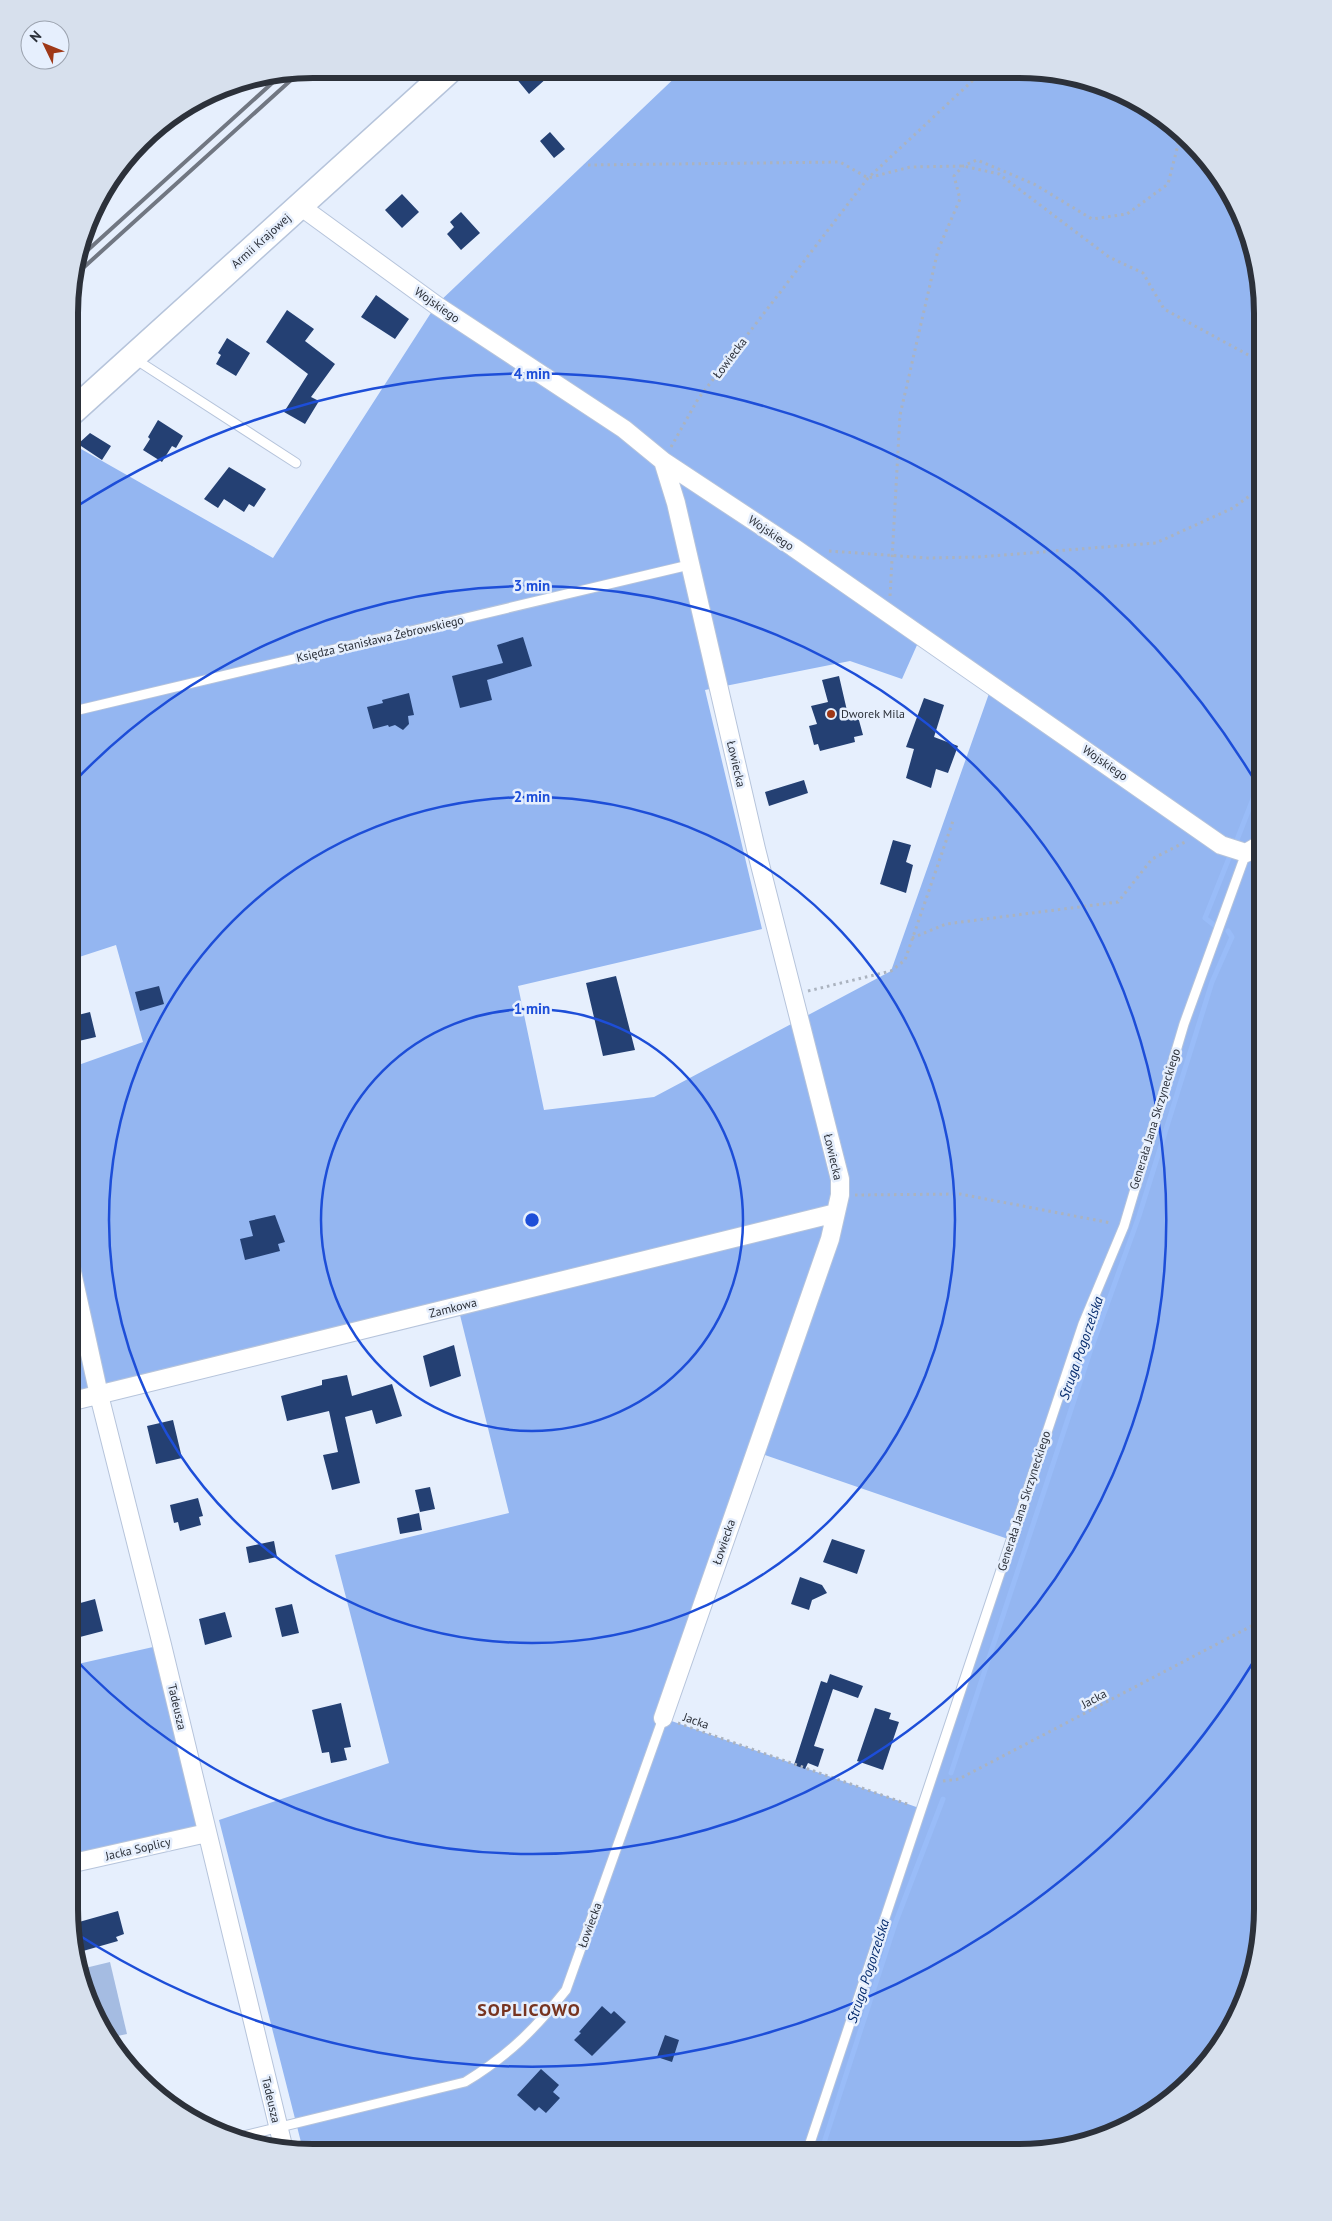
<svg xmlns="http://www.w3.org/2000/svg" width="1332" height="2221" font-family="'PT Sans',sans-serif">
<rect width="100%" height="100%" fill="#e6effd"/>
<path fill="#a5bce2" d="M110 1962 127 2034 108 2038 87 2001 81 1969Z"/>
<path fill="#94b6f1" fill-rule="evenodd" d="M683 70 1051 71 1113 87 1168 119 1213 165 1245 220 1263 313V1924L1250 1987 1213 2056 1167 2102 1112 2134 1019 2152 303 2150 219 1820 389 1763 335 1555 509 1513 458 1307 69 1402 70 1068 143 1042 116 945 70 960 71 448 74 445 273 558 436 305ZM921 636 992 685 891 971 654 1097 544 1110 518 986 762 929 705 690 850 661 902 679ZM756 1452 1011 1540 922 1809 663 1718Z
M162 1645 207 1833 69 1863V1666Z"/>
<g fill="none" stroke-linecap="round" stroke-linejoin="round">
<path stroke="#99bcf8" stroke-width="5" d="M1235 845 1263 773
M1214 925 1205 918 1231 853
M951 1773 1090 1352 1139 1216 1212 982 1232 937 1228 931
M821 2152 895 1924 943 1799"/>
</g>
<path fill="#244073" d="M523 69H557L529 94 515 77Z
M550 132 565 149 554 158 540 141Z
M402 194 419 212 402 228 385 210Z
M461 212 480 233 461 250 447 234 454 227 450 222Z
M376 295 409 319 395 339 361 317Z
M287 310 314 329 305 341 335 364 311 397 319 401 305 424 284 412 308 374 266 342Z
M227 338 250 353 236 376 216 364 221 355 218 353Z
M158 420 183 436 176 448 172 446 162 462 143 450 150 439 148 437Z
M90 433 111 446 102 460 78 444Z
M229 467 266 489 254 507 249 504 244 512 224 499 218 508 204 499Z
M523 637 532 666 487 680 492 700 460 708 452 676 503 663 497 645Z
M839 676 848 715 857 713 863 735 854 737 855 742 820 751 818 744 814 745 809 726 817 724 811 706 828 702 822 680Z
M409 693 414 715 408 716 409 724 403 730 395 725 389 727 388 725 373 729 367 707 383 703 382 700Z
M924 698 944 705 934 737 958 746 948 773 936 769 931 788 906 778 914 749 906 747Z
M804 780 808 793 769 806 765 792Z
M893 840 911 845 906 862 913 865 906 893 880 884Z
M616 976 635 1050 603 1056 586 983Z
M159 986 164 1004 140 1011 135 992Z
M90 1012 96 1037 70 1043V1017Z
M275 1215 285 1242 278 1244 280 1251 245 1260 240 1239 253 1236 249 1221Z
M454 1345 461 1376 430 1387 423 1356Z
M347 1375 352 1396 392 1384 402 1416 376 1424 372 1410 345 1417 360 1483 332 1490 323 1455 338 1452 329 1411 287 1421 281 1396 322 1385V1380Z
M173 1420 182 1458 156 1464 147 1426Z
M430 1487 435 1509 420 1512 415 1490Z
M198 1498 203 1516 199 1517 201 1525 180 1531 178 1522 174 1523 170 1505Z
M419 1513 422 1530 400 1534 397 1518Z
M832 1539 865 1550 857 1574 823 1562Z
M274 1541 277 1557 249 1563 246 1547Z
M800 1577 822 1585 827 1593 812 1600 809 1610 791 1604Z
M95 1599 103 1631 80 1637 73 1605Z
M292 1604 299 1633 282 1637 275 1608Z
M225 1612 232 1637 205 1645 199 1619Z
M830 1674 863 1686 858 1698 833 1689 814 1746 824 1749 818 1767 808 1763 805 1769 794 1765 821 1681 827 1683Z
M341 1703 351 1747 344 1748 347 1760 331 1763 329 1752 322 1753 312 1710Z
M875 1708 891 1713 889 1719 899 1722 883 1770 857 1761Z
M118 1911 124 1934 116 1937 118 1941 83 1951 82 1946 76 1947 72 1924Z
M602 2006 611 2014 614 2011 626 2022 592 2056 574 2040 581 2033 579 2032Z
M665 2035 679 2040 672 2062 657 2057Z
M541 2069 559 2085 553 2092 560 2098 546 2113 539 2107 535 2111 517 2095Z"/>
<g fill="none" stroke-linecap="round" stroke-linejoin="round">
<g stroke="#b6c4db" stroke-width="11">
<path id="service" d="M135 359 296 463
M70 712 689 565
M235 2138 465 2082C508 2056 535 2029 566 1990L663 1718
M807 2152 1083 1324 1124 1226 1184 1024 1246 853"/>
</g>
<g stroke="#b6c4db" stroke-width="20">
<path id="minor" d="M300 206 436 305 624 429 663 461 793 547 1221 845 1246 853 1263 843
M70 1263 99 1395 162 1645 284 2150
M69 1402 836 1213
M663 1718 830 1239 840 1195V1179L756 849 676 503 663 461
M69 1864 207 1833"/>
</g>
<g stroke="#b6c4db" stroke-width="28">
<path id="secondary" d="M71 413 451 69"/>
</g>
<path stroke="#abb3bf" stroke-width="3" stroke-dasharray="2.5 4" stroke-linecap="butt" d="M470 79 481 69
M588 165 840 162 868 178 910 167 963 166 999 174 1109 257 1143 273 1164 309 1263 363
M71 440 78 433
M671 447 698 399 868 178 983 71
M829 551 928 558 978 557 1156 543 1233 508 1263 486
M890 596 900 415 938 250 960 199 954 176 963 166 977 160 1034 184 1092 219 1127 214 1168 184 1181 133
M1255 867 1263 879
M912 938 946 924 1118 902 1152 859 1187 841
M808 991 891 971 905 960 954 818
M855 1195 960 1194 1111 1223
M678 1723 910 1805
M943 1781 959 1779 1263 1620"/>
<use href="#service" stroke="#fff" stroke-width="9"/>
<use href="#minor" stroke="#fff" stroke-width="18"/>
<use href="#secondary" stroke="#fff" stroke-width="25"/>
<path stroke="#717782" stroke-width="4" d="M78 259 281 75
M72 278 301 71"/>
</g>
<g fill="none" stroke="#1d4ed8" stroke-width="2.5">
<circle cx="532" cy="1220" r="211"/>
<circle cx="532" cy="1220" r="423"/>
<path d="M72 784A634 634 0 1 1 72 1656"/>
<path d="M1261 1649A846 846 0 0 1 77 1934M71 510A846 846 0 0 1 1261 791"/>
</g>
<circle fill="#9f3817" stroke="#e6effd" stroke-width="2" cx="831" cy="714" r="5"/>
<g text-anchor="middle" stroke-width="5" stroke-linejoin="round" paint-order="stroke">
<g font-size="12" fill="#2c313a" stroke="#e6effd">
<text transform="translate(261 241) rotate(-42)" y="4">Armii Krajowej</text>
<text transform="translate(437 305) rotate(35)" y="4">Wojskiego</text>
<text transform="translate(730 358) rotate(-53)" y="4">Łowiecka</text>
<text transform="translate(771 533) rotate(34)" y="4">Wojskiego</text>
<text transform="translate(380 639) rotate(-13)" y="4">Księdza Stanisława Żebrowskiego</text>
<text transform="translate(1105 763) rotate(35)" y="4">Wojskiego</text>
<text transform="translate(736 764) rotate(77)" y="4">Łowiecka</text>
<text transform="translate(1155 1119) rotate(-73)" y="4">Generała Jana Skrzyneckiego</text>
<text transform="translate(833 1157) rotate(77)" y="4">Łowiecka</text>
<text transform="translate(453 1308) rotate(-14)" y="4">Zamkowa</text>
<text transform="translate(1024 1501) rotate(-72)" y="4">Generała Jana Skrzyneckiego</text>
<text transform="translate(724 1542) rotate(-71)" y="4">Łowiecka</text>
<text transform="translate(1094 1699) rotate(-28)" y="4">Jacka</text>
<text transform="translate(177 1707) rotate(77)" y="4">Tadeusza</text>
<text transform="translate(696 1721) rotate(19)" y="4">Jacka</text>
<text transform="translate(138 1849) rotate(-13)" y="4">Jacka Soplicy</text>
<text transform="translate(590 1925) rotate(-70)" y="4">Łowiecka</text>
<text transform="translate(271 2100) rotate(77)" y="4">Tadeusza</text>
</g>
<g font-size="12" fill="#2c313a" stroke="#e6effd" text-anchor="start">
<text x="841" y="718">Dworek Mila</text>
</g>
<g font-size="14" font-style="italic" fill="#052b6d" stroke="#e6effd">
<text transform="translate(1081 1348) rotate(-71)" y="5">Struga Pogorzelska</text>
<text transform="translate(868 1971) rotate(-72)" y="5">Struga Pogorzelska</text>
</g>
<g font-size="18" font-weight="bold" letter-spacing="1" fill="#773420" stroke="#e6effd">
<text x="529" y="2016">SOPLICOWO</text>
</g>
</g>
<path d="M0 0H1332V2221H0ZM313 78H1019A235 235 0 0 1 1254 313V1909A235 235 0 0 1 1019 2144H313A235 235 0 0 1 78 1909V313A235 235 0 0 1 313 78Z" fill="#d7e0ed" fill-rule="evenodd"/>
<path fill="none" stroke="#2c313a" stroke-width="6" d="M313 78H1019A235 235 0 0 1 1254 313V1909A235 235 0 0 1 1019 2144H313A235 235 0 0 1 78 1909V313A235 235 0 0 1 313 78Z"/>
<circle cx="532" cy="1220" r="8" fill="#1d4ed8" stroke="#e6effd" stroke-width="2.5"/>
<g font-size="15" text-anchor="middle" font-weight="bold" fill="#1d4ed8" stroke="#e6effd" stroke-width="5" stroke-linejoin="round" paint-order="stroke">
<text x="532" y="379">4 min</text>
<text x="532" y="591">3 min</text>
<text x="532" y="802">2 min</text>
<text x="532" y="1014">1 min</text>
</g>
<g transform="translate(45 45) rotate(313)"><circle r="24" fill="#e6effd" stroke="#9ca3af"/>
<path d="M0-4L9 19L0 12L-9 19Z" fill="#9f3817"/>
<text y="-8" font-size="14" font-weight="bold" text-anchor="middle" fill="#2c313a">N</text>
</g>
</svg>
